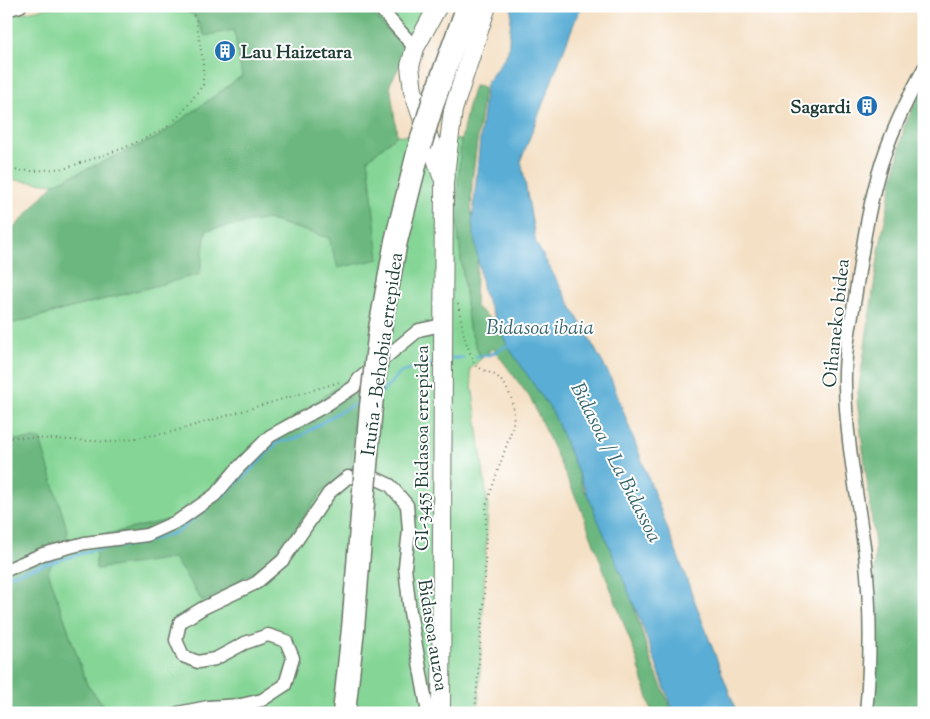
<svg xmlns="http://www.w3.org/2000/svg" width="930" height="719" font-family="'Sorts Mill Goudy',serif">
<rect width="100%" height="100%" fill="#fff"/>
<filter id="ink" filterUnits="userSpaceOnUse"><feTurbulence type="fractalNoise" baseFrequency=".02" numOctaves="2"/><feDisplacementMap in="SourceGraphic" scale="10" xChannelSelector="R" yChannelSelector="G"/><feConvolveMatrix kernelMatrix="1 2 1 2 8 2 1 2 1" color-interpolation-filters="sRGB"/></filter>
<filter id="wash" filterUnits="userSpaceOnUse"><feTurbulence type="fractalNoise" baseFrequency=".0096" numOctaves="4" result="noise"/><feDisplacementMap in="SourceGraphic" scale="20" xChannelSelector="R" yChannelSelector="G"/><feGaussianBlur stdDeviation="1.12" result="paint"/><feColorMatrix in="noise" values="0 0 0 0 0 0 0 0 0 0 0 0 0 0 0 0 0 1.4 0 .05"/><feComposite in="paint" operator="in"/></filter>
<g filter="url(#wash)">
<rect width="100%" height="100%" fill="#f4e0c5"/>
<path fill="#85d696" stroke="#528a65" fill-rule="evenodd" d="M57 6H173L234 30 242 76 158 137 54 184 6 179V16Z
M366 6H428L407 52Z
M397 135 461 140 456 214 469 328 481 359 470 369 488 507 478 713H110L87 685 48 571 68 533 6 440V325L199 274 206 230 267 219 329 238 378 259 368 159ZM351 471 322 491 272 561 203 602 174 558Z"/>
<path fill="#6cb77f" stroke="#467a5a" d="M173 6H366L407 52 390 84 397 135 368 159 379 259 338 268 329 238 267 219 206 230 200 274 6 325V228L15 227 54 184 158 137 242 76 234 30 205 36 194 15Z
M924 85V713H871L875 545 857 400 880 245 904 127Z
M474 86 484 87 472 181 471 212 481 227 476 274 475 306 493 321 528 371 567 431 583 489 605 516 651 661 673 713H652L637 659 581 509 531 399 493 348 481 359 469 328 456 214 461 140 468 106Z
M358 373 351 471 322 491 272 561 203 602 174 558 96 569 95 537 185 516 250 447Z
M40 439 68 533 48 571 87 685 110 713H6V440Z"/>
<path fill="#5aadd5" stroke="#3c7584" d="M512 6H582L575 21 521 160 536 243 610 376 737 713H674L638 615 553 413 507 345 483 292 472 223 480 139 486 84 508 52Z"/>
<g fill="none" stroke-linecap="round" stroke-linejoin="round">
<path stroke="#5aadd5" stroke-width="3" d="M476 357 492 354 510 344
M452 358H463
M381 392 384 390 401 372 434 363
M221 497 250 471 278 442 296 439 337 413 362 401
M6 576 93 550 142 543 177 532 208 507"/>
</g>
</g>
<g filter="url(#ink)">
<g fill="none" stroke-linecap="round" stroke-linejoin="round">
<g stroke="#6a7667" stroke-width="15">
<path id="street" d="M378 6 415 48
M6 10 20 6
M6 570 43 554 85 543 147 535 178 521 215 495 238 468 270 436 323 407 354 387 359 379 419 330 442 325
M178 713 208 707 241 705 262 700 285 685 293 658 286 641 268 635 245 643 215 659 198 662 183 656 176 640 180 622 203 608 256 583 283 560 329 493 348 477 377 479 390 485 407 505 409 530 405 567 410 612 428 713
M866 713C871 659 871 607 865 554 858 498 846 441 845 385 844 356 850 326 855 298 861 257 867 215 878 175 888 138 906 102 924 68"/>
</g>
<g stroke="#6a7667" stroke-width="20">
<path id="secondary" d="M438 6 415 48 410 66 413 91 442 176
M441 713 444 183 453 110 487 6"/>
</g>
<g stroke="#6a7667" stroke-width="25">
<path id="highway" d="M434 99 468 6
M380 329 396 241 420 145
M344 713 353 629 364 490"/>
</g>
<path stroke="#6a7667" stroke-width="2" stroke-dasharray="1 4" stroke-linecap="butt" d="M6 170 33 171 66 168 124 148 165 129 181 114 203 85V62L196 20 191 11 181 6
M458 304 464 336 475 366 497 376 505 385 511 397 514 411 513 426 486 506 485 581 475 713
M6 438 16 437 110 442 168 433 340 382"/>
<use href="#street" stroke="#fff" stroke-width="12"/>
<use href="#secondary" stroke="#fff" stroke-width="18"/>
<use href="#highway" stroke="#fff" stroke-width="22"/>
<g stroke="#6a7667" stroke-width="25" stroke-linecap="butt">
<path id="highway-bridge" d="M420 145 434 99
M364 490 371 406 380 329"/>
</g>
<use href="#highway-bridge" stroke="#fff" stroke-width="22"/>
</g>
</g>
<defs>
<g id="building-disc" transform="scale(1.125)"><circle r="9.5" fill="#1f6fb2" stroke="#fff"/><path d="M-4-6H4V6H1V3H-1V6H-4ZM-2.5-4.3h1.7v1.8h-1.7ZM.8-4.3h1.7v1.8H.8ZM-2.5-1h1.7V.8h-1.7ZM.8-1h1.7V.8H.8Z" fill="#fff"/></g>
</defs>
<g fill-rule="evenodd">
<use href="#building-disc" x="225" y="51"/>
<use href="#building-disc" x="867" y="106"/>
</g>
<g text-anchor="middle" stroke-width="4" stroke-linejoin="round" paint-order="stroke">
<g font-size="19" font-weight="bold" fill="#1f3d34" stroke="#fff" text-anchor="start">
<text x="241" y="58">Lau Haizetara</text>
<text x="851" y="113" text-anchor="end">Sagardi</text>
</g>
<g font-size="19" fill="#1f3d34" stroke="#fff">
<text transform="translate(835 323) rotate(-84)" y="7">Oihaneko bidea</text>
<text transform="translate(381 354) rotate(-82)" y="7">Iruña - Behobia errepidea</text>
<text transform="translate(421 448) rotate(-90)" y="7">GI-3455 Bidasoa errepidea</text>
<text transform="translate(434 635) rotate(81)" y="7">Bidasoa auzoa</text>
</g>
<g font-size="20" font-style="italic" fill="#34646c" stroke="#fff">
<text x="540" y="334">Bidasoa ibaia</text>
<text transform="translate(617 462) rotate(63)" y="7">Bidasoa / La Bidassoa</text>
</g>
</g>
<rect width="930" height="719" fill="none" stroke="#fff" stroke-width="25"/>
</svg>
